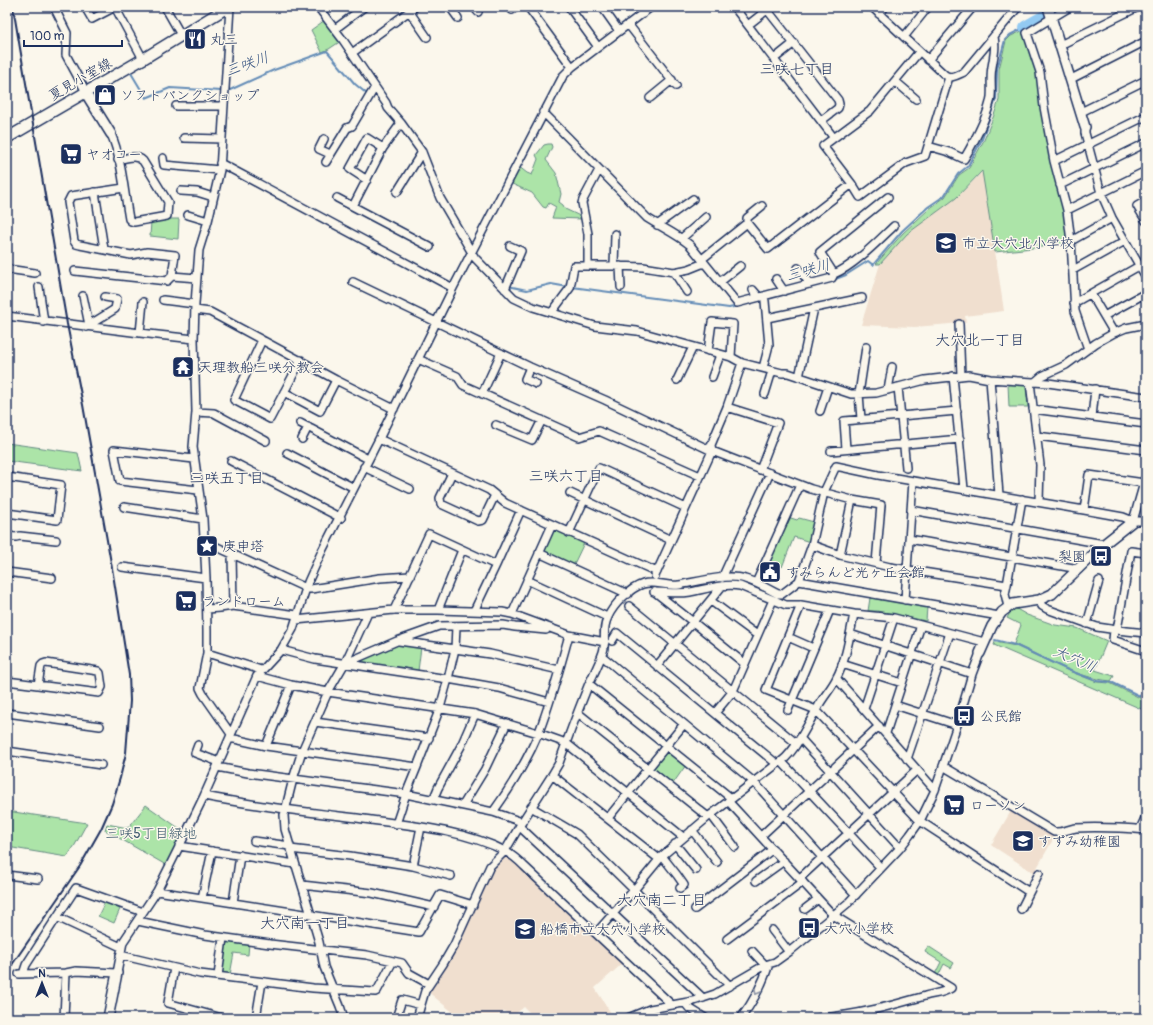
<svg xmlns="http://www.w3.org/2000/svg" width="1153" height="1025" font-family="Pangolin,'Klee One',sans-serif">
<rect width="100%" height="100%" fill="#fbf7ec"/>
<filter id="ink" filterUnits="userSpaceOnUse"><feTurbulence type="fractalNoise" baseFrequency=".025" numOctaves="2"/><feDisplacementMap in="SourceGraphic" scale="8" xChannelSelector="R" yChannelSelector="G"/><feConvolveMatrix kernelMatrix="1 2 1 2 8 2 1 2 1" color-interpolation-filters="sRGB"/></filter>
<g filter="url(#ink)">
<path fill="#f0dfcf" d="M983 171 1004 311 965 316 966 322 950 324 915 327 861 325 880 264 907 234 956 198Z
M1011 811 1055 836 1034 873 991 845Z
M506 856 510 857 623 963 595 988 614 1018H535L524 1007 512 1017 504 1011 497 1018H460L427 991 489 874 504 858Z"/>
<path fill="#ace4a8" stroke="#648a83" d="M325 20 341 41 329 49 322 52 311 30Z
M1024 30 1037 71 1065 210 1069 244 995 252 982 171 956 198 907 234 880 264H876L903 233 929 209 945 197 959 175 969 168 984 140 994 115 999 100V69L1006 41 1011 36Z
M548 144H551L552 147 546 160 556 173 561 194 559 202 563 205 565 209 582 217V219L552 218 556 207 549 203 546 208 543 207 532 193 510 183 518 166 527 173 532 175 538 159 536 155 544 145Z
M169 219H179L178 239 150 236 151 222Z
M1008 384 1024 385 1026 387 1028 407H1009Z
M7 443 78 453 82 471 7 461Z
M788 517 797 520 799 518 814 522 810 542 794 537 782 567 768 561Z
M554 529 584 543 573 566 543 553 551 530Z
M870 598 927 607 926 621 877 611H868Z
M1013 607 1027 615 1055 625 1077 628 1107 641 1095 670 1114 676 1111 681C1077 678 1045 658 1014 644L1021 625 1007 618Z
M995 642 1016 646 1069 671 1097 682 1110 683 1146 701V716L1144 715 1146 711 994 645Z
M399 643 421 647 418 671 360 664 361 660Z
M668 750 686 765 672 785 652 769V766Z
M146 805 183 831 166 865 105 830 107 824 128 828Z
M7 811 87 823 75 845 67 857 7 847Z
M105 902 120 909 114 923 98 916Z
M227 941 249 943 248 955 234 953 230 975 222 974 220 972 224 942Z
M928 946 954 963 951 968 944 964 938 976 935 974 941 962 925 952Z"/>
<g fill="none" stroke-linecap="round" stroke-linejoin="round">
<path stroke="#638cb7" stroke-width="2" d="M131 73 146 98 170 88 221 91 230 90 274 70 327 51 355 84 367 94
M833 280 846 275 868 261 873 265 902 231 928 207 944 196 958 174 968 166 982 139 996 99 997 69 1005 40 1010 35 1025 27
M508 286 527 290 551 284 568 287
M572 287 729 308 738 306
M995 640 1015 645 1068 670 1097 681 1111 682 1146 699"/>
<path stroke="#93caf2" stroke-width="12" d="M1025 27 1060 7"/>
<g stroke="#1b2f5e" stroke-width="10">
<path id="minor" d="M54 7 67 33 66 55 86 92
M85 7 92 19 115 7 143 59
M165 7 181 35
M230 7 220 170 208 221 199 250 195 304 194 339 196 412 193 447 203 519 206 578 207 631V653L200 688 203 694 231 734
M318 7 343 40 386 103 388 108 401 123 422 152 440 198 475 258 514 298 533 307 595 326 637 331 731 357 742 363 782 373H788L851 394 876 393 925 380 969 375 990 379 1048 383 1146 397
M450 7 458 18
M474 7 478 12
M528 7 572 67
M569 7 598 47
M602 7 619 31
M638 7 643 14
M734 7 834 138
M765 7 838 100 839 104 838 108 821 121
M872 7 945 75C952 79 957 75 964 72L1018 7
M1070 7 1027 33 1040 72 1044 107 1054 161 1067 210 1071 241 1075 311 1088 349
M512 10 516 7
M409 11 427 37
M879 14 885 7
M628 24 676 86
M748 25 767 10
M335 29 364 7
M904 37 928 7
M1060 45 1138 7
M919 52 870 111 823 146 852 184 860 197 906 163 925 156 949 77
M352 53 415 7
M774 59 794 43
M928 60 973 7
M1071 79 1146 41
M895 81 916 99
M650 98 672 80
M176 106H224
M543 112 647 218C661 227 677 234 690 245L737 303 832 278 834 274 820 252 888 197
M1081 112 1146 80
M1085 127V133L1101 193 1112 218 1146 277
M111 134C122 159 124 192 129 219L131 221 134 222 167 216 168 202 143 161C136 154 127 158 118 160
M184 138 222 139
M324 139 319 149 330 154
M928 146 949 152 964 159C974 142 988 117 991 97 992 87 990 77 992 67 994 54 996 49 994 36
M163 158 164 165 220 170
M1054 161 1146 116
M326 162 347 128 352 126 375 87
M220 163 453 288
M367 180 350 169 367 138 383 148
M1060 185 1146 143
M181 191 197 192 213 197
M95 192 104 249
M397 192 422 152
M337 198 430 247
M1146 201 1137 206 1146 221
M353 206 383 148 401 123
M762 206 747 218V223L768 249 852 184
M1067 210 1146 171
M188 215 208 221
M657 225 693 199
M682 238 706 217
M1071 241 1112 218
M702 259 747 223
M588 266V234L582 203 583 200 599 170
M614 266 615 234
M620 266 621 287
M798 268 810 284
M7 269 35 273
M1073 270 1125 241
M75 271 167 281 172 276 175 255 147 252 131 255 80 245 76 244 74 241 68 202 71 196 124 188
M674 272 687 292
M834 274C854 266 878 241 894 226
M172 276 197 278
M776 279 784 291
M353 282 530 367 605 400 712 451 811 489 852 500 881 505 876 563
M720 282 740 266
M39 287 44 322
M505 289 521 251 510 246
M753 290 759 297
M1091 294 1114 333
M83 296 89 325
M163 300 195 304
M1074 303 1139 266
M195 310 210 312 336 380 394 409
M552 312 570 288 574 266H614L643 267 674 272 689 269 704 263
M7 316 140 333 194 339
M1104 316 1146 293
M767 318 862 298
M959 324 961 376
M86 327 115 309 117 299 105 297
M140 333 143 302
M262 340 234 400 270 419 301 360
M708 351 712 322 733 324 731 357
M418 359 457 376 463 385 579 437 599 431 700 476
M530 367 525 379 536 384
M763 368 769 345 765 301
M953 376 964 489
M712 377 720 355
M799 377 814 308
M990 379 999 495
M677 380 693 347
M1030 382 1040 465 1039 502
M1035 382 1042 376 1066 365 1096 343 1114 333 1126 328 1146 324
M898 387 906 468
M888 390 892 367
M284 392 320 411 336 380
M482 394 501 353
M765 394 772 371
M727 407 778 423 760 470
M1033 409 1146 424
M820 411 828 387
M196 412 214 413 266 441
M1092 417 1095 389
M861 419 859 394 866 347
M300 423 368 459
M496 425 532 440 542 420
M1037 436 1146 450
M302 439 308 427
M379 439 489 490 505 503 657 572
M846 449 844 421 957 411
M831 451 960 439
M287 453 354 488
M194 459 114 450 120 481 198 490
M231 461 341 518
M364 467 410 489
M452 473 440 498 441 504 478 521 483 520 495 495
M7 477 61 485 57 520 7 513
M570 493 671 540
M124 507 203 519
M911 510 1104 544
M1084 510 1089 475 1144 483
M1133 521 1146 476
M569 533 599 468 686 508
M7 536 16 537 20 536 56 540
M909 539 1079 569
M204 541 306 588 311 589 380 578 410 576
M812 545 840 555 890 567 1007 585 1005 594 1008 607
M539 553 628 594
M232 554 233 606
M840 555 852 500
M122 567 206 578
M7 572 52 578
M655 576 712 451 711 445 727 407 742 363
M722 578 770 473
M527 580 607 617
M799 581 812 545 824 492 836 466 878 475 1084 510 1123 517 1133 521H1146
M756 583 800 485
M1007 585 1022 499
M654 592C666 592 678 594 690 592 706 589 724 583 740 586L786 605H801L854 614 894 618 984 642
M655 592 693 622 745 664
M905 600 913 481
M1039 600 1042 606 1047 609 1097 627 1117 630 1146 633
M711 601 757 635
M801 605 766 690 816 710 920 821 1029 892
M629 606 796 743
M207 609 220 608 233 606 297 615
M394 610 429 534 496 565
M438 610 462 550
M474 611 496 565 521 510
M512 614 552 525
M296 620 394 610H438L502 612 512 614 569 635 605 642
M1087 624 1099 581
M1114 630 1113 640 1146 651
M1117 630 1131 551 1146 553
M850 634 972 674
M788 637 813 648
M399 641 490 654 559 670
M612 641 617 633 777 764
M281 650 315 659 448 679 499 688 549 702
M207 653 261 670
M602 656 684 724 754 782 856 895
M346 663 397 641 439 626 503 625 515 627 546 630
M842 664 902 683
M657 666 722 586
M257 676 291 685 328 692 475 714 538 733 566 743 683 837
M837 679 935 790
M7 681 99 693 102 687 100 673 98 671 46 663 43 664 41 666 38 685
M589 684 731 798
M895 705 957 725
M864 709 894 618
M788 710 830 610
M7 713 100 726
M578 713 708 817
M715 713 733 691 773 600
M315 722 429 738
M886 733 921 625
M230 738 266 746 417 767
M800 738 900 848
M198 745 195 753 219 762
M266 746 291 685
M7 751 101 765
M907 759 950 633
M782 762 881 868
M943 766 1054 832C1062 833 1068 829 1076 828 1099 827 1123 828 1146 830
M217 767 248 773 406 794 493 812 522 822
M552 775 659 859
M204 796C255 806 306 812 357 818 405 825 462 829 505 851 512 855 518 860 524 866L672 1005
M433 800 438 788 461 746 475 714
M728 801 833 915 951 988C942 994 934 993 925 996 890 1006 855 1016 819 1018
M463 805 485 769 507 723
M531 807 577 834 634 890 730 986
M493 812C511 787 527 761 539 732 551 701 560 668 569 635
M711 815 735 847
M608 818 684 724
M396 824 406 794 417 767 440 708 448 679 455 649 456 626
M520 827 703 998
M1140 829 1146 816
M692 830 717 862
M761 836 879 726
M254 841 290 846
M675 844 696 870
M179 846 295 864
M290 849 350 856 413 866 451 876
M662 856 677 875 684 885 680 888
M413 866 421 827
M7 875 38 879
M800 878 917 770
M756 881 784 861
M302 885 372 893 434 907
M157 891 419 932 440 895 473 905
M202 898 212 851
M233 903 240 855
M695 909 773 849
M805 909 818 899
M1021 909 1039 873
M138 921 205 935 270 944 367 955 402 963 409 973 429 984
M772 930 789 952
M596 933 634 890 662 856 708 817 777 764C794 756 808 723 818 707 823 697 831 689 836 679 846 661 850 634 854 614
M727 939 803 882
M121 947 57 917 76 888 143 912
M752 951 765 965
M120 955 200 974 313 988 375 992 377 991 393 961
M174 968 168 1003 222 1018
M19 974 66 973 76 971 117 973 123 942 157 891 187 831 204 796 257 676 281 650 293 629 308 582 322 551 379 439 453 288 563 76 572 67 651 7
M25 974 24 971 26 965 57 917
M218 976 223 938
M685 1003 689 1008 705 1018
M64 1018 66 973
M256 1018 262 982
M344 1018 340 1006 324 967 319 942 311 915 290 846 285 829 284 815 293 779 302 751 328 692 345 663 368 613
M396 1018 402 1000 421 1005
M417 1018 425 991 443 964 454 945 490 866 505 851 522 822 552 775 559 763C568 737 578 711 588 686 593 675 599 664 603 652 607 640 601 630 608 617 613 605 630 588 643 584 654 580 667 587 679 585 697 582 728 573 745 579 757 582 768 589 778 594H782L799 581 999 616
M628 1018 650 1009 694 1001 715 994 765 965 775 962 789 952 848 903 900 848 910 835 920 821 935 790 957 725 972 674 980 653
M741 1018C753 1002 763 983 769 964"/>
</g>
<g stroke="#1b2f5e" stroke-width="12">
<path id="tertiary" d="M1048 7 1085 127
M85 92 111 134
M980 653 992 626 1002 612 1013 604 1039 600 1052 594 1104 544 1133 521
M108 1018 117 973"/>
</g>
<g stroke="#1b2f5e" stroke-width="13">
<path id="secondary" d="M7 138 143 59 228 7"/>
</g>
<use href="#minor" stroke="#fbf7ec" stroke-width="7"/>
<use href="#tertiary" stroke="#fbf7ec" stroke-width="9"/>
<use href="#secondary" stroke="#fbf7ec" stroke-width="10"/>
<path stroke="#1b2f5e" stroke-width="2" d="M7 972 80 866 101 829 112 804 120 778 126 753 130 701 129 675 113 574 83 405 67 324 13 7"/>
</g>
<defs><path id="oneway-chevron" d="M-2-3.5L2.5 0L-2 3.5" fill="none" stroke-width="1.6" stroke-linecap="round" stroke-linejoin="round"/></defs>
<use stroke="#8b93a5" href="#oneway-chevron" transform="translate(757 992) rotate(119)"/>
</g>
<defs>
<g id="restaurant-square" transform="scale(1.15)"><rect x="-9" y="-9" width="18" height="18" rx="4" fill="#1b2f5e" stroke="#fbf7ec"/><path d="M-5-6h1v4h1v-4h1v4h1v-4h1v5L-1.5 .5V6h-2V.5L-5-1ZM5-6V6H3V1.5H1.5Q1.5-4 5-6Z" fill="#fff"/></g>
<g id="shop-square" transform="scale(1.15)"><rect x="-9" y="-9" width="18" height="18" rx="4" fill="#1b2f5e" stroke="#fbf7ec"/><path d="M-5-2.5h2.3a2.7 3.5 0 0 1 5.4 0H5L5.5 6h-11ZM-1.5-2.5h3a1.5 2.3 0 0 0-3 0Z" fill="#fff"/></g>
<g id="supermarket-square" transform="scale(1.15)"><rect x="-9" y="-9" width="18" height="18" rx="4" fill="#1b2f5e" stroke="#fbf7ec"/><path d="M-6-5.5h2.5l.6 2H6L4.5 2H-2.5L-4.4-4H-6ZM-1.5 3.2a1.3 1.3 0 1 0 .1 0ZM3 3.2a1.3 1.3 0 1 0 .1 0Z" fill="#fff"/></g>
<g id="school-square" transform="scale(1.15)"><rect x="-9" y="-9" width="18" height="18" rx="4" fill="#1b2f5e" stroke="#fbf7ec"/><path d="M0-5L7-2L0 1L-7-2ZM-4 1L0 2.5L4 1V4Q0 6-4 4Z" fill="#fff"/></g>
<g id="temple-square" transform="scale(1.15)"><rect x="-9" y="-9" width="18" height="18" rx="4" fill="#1b2f5e" stroke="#fbf7ec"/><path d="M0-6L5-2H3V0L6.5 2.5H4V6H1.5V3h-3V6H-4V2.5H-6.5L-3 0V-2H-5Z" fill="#fff"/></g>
<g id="sight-square" transform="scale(1.15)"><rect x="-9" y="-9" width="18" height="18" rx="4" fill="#1b2f5e" stroke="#fbf7ec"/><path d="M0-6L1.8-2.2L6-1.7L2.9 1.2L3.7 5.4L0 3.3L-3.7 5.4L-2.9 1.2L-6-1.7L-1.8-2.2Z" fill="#fff"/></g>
<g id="bus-square" transform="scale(1.15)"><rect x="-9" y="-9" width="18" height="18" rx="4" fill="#1b2f5e" stroke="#fbf7ec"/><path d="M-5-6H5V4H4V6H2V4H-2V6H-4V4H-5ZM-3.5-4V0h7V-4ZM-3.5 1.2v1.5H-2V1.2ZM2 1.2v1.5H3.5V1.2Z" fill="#fff"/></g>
<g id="civic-square" transform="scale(1.15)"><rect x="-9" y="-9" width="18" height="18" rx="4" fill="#1b2f5e" stroke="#fbf7ec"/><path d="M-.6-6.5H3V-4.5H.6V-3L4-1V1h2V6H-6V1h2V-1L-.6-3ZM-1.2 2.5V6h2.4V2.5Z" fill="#fff"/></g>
</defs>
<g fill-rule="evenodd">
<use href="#restaurant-square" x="195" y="39"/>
<use href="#shop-square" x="105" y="95"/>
<use href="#supermarket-square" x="71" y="154"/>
<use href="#school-square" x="946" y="243"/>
<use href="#temple-square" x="183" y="367"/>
<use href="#sight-square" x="207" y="546"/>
<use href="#bus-square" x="1101" y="556"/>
<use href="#civic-square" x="770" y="572"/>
<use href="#supermarket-square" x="186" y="601"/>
<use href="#bus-square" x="964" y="716"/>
<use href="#supermarket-square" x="954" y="805"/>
<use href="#school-square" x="1023" y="841"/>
<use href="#bus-square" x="809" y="928"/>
<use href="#school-square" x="525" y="929"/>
</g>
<g text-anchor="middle" stroke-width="3" stroke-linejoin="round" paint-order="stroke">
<g font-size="14" fill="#1b2f5e" stroke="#fbf7ec" text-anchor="start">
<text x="210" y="44">丸三</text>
<text x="120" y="100">ソフトバンクショップ</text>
<text x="86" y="159">ヤオコー</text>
<text x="962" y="248">市立大穴北小学校</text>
<text x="198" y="372">天理教船三咲分教会</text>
<text x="222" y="551">庚申塔</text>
<text x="1086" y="561" text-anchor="end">梨園</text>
<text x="786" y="577">すみらんど光ヶ丘会館</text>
<text x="202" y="606">ランドローム</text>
<text x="980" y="721">公民館</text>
<text x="970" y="810">ローソン</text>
<text x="1038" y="846">すずみ幼稚園</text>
<text x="824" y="933">大穴小学校</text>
<text x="540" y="934">船橋市立大穴小学校</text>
</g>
<g font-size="14" fill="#1b2f5e" stroke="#fbf7ec">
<text transform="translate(80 79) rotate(-30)" y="5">夏見小室線</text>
</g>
<g font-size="14" fill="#3f5c70" stroke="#fbf7ec">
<text x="151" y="838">三咲5丁目緑地</text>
</g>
<g font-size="15" font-style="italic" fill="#395683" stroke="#fbf7ec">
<text transform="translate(247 64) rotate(-20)" y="5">三咲川</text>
<text transform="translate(808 270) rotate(-16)" y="5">三咲川</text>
<text transform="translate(1075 659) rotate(23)" y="5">大穴川</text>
</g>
<g font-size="15" fill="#1b2f5e" stroke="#fbf7ec">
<text x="797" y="74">三咲七丁目</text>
<text x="980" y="345">大穴北一丁目</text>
<text x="566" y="481">三咲六丁目</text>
<text x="227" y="483">三咲五丁目</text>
<text x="662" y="905">大穴南二丁目</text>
<text x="305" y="928">大穴南一丁目</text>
</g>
</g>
<rect width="1153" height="1025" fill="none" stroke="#fbf7ec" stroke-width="24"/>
<rect x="12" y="12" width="1129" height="1001" fill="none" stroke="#1b2f5e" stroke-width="1.5" filter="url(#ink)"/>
<g transform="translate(42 983)" stroke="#fbf7ec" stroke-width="3" paint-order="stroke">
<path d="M0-3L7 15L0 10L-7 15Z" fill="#1b2f5e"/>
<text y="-6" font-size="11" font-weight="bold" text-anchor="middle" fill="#1b2f5e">N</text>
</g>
<path d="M24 40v6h98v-6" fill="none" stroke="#1b2f5e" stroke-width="2"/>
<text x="30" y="40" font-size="12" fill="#1b2f5e" stroke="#fbf7ec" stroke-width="3" paint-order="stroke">100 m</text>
</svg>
